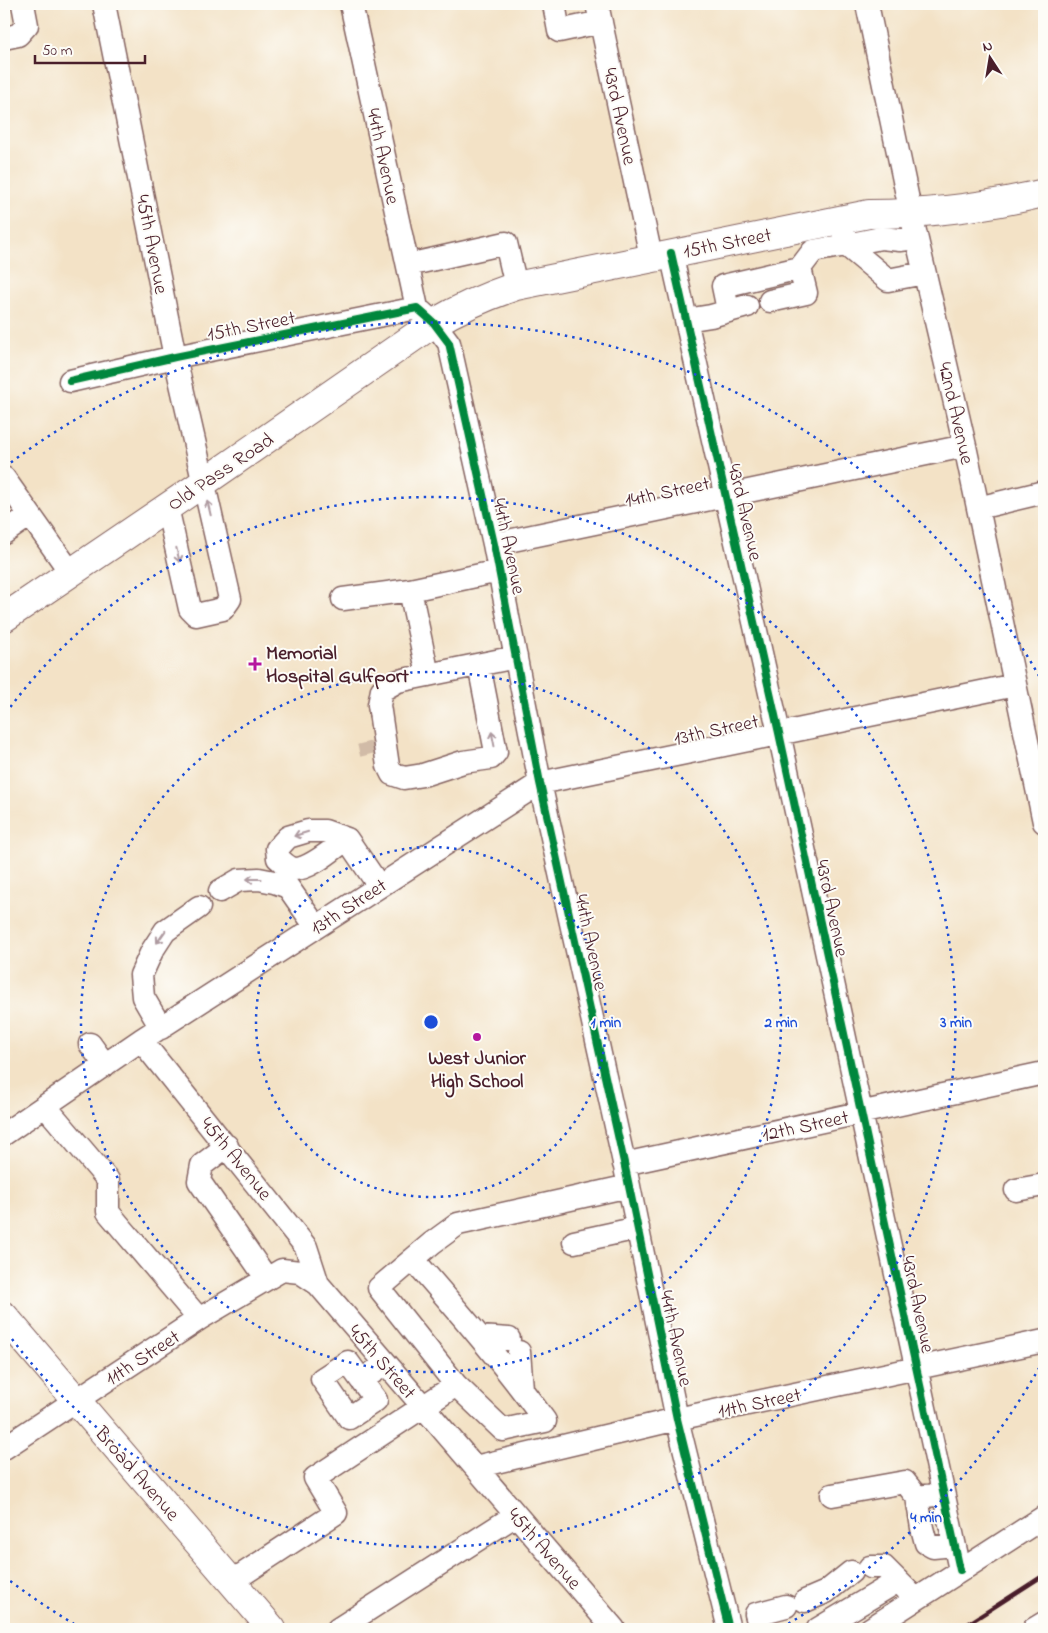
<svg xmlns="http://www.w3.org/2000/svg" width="1048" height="1633" font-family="'Indie Flower',sans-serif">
<rect width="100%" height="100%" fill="#fdfcf7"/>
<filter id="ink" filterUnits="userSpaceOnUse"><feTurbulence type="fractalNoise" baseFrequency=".02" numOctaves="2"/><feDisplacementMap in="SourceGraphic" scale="10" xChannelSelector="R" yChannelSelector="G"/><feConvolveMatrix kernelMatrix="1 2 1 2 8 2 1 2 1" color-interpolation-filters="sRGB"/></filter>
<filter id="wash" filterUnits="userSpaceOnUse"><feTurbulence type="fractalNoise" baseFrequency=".0096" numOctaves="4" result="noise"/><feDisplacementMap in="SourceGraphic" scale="20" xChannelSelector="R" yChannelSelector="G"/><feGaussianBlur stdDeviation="1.12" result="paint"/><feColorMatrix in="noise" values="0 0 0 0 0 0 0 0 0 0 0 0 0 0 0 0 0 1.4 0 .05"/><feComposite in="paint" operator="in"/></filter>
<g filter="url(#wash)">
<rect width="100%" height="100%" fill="#f3e2c6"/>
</g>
<g filter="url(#ink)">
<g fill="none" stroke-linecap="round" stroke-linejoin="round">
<path stroke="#d1bba7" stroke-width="22" stroke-dasharray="22 11" stroke-linecap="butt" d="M368 742 371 754"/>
<g stroke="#856361" stroke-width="25">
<path id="minor" d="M104 4 175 357 230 599 223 609 196 615 190 609 167 507
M351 4 417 308
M554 4 559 31 601 22
M597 4 651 257
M867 4 911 214 965 446 1044 822
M4 38 18 35 27 25 23 4
M846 245 888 280 924 273
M846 245 881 238 900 240 916 238
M671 253 779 733 960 1570
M408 265 506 243 516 286
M770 301 806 293 800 268
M728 310 723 286 800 268 813 251 846 245 841 219
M686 320 711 316 747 306
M70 381 175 357 417 308 434 323 449 343 494 544 540 783 625 1167 677 1419 729 1629
M4 478 71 573
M978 508 1044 492
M4 533 30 515
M494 544 965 446
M343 599 410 590
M479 665 496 752 491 758 463 762 423 775 404 778 392 774 388 766 379 705 382 690 398 681 516 657
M428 675 410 590 499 571
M347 839C334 848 311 869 295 869 288 868 283 862 278 858L277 849 288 837 308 831H325L347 839 379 886
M220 891 239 880 259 879 274 882 288 887 316 927
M161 1028 143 997 141 975 152 951 165 931 199 907
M141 1040 306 1247 318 1284
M90 1044 105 1065
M45 1106 108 1180V1212L199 1319
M4 1134 141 1040 540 783 1015 685
M227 1146 202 1165 199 1181 267 1279
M624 1164 1044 1073
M1016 1190 1044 1185
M574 1242 638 1228
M413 1259C459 1312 504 1364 545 1421L503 1430 456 1385
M480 1337 509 1339
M519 1352 522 1389
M361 1380 376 1400 349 1418 322 1379 348 1362 361 1380 386 1364
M4 1448 199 1319 282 1270 300 1272 318 1284 614 1629
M475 1467 677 1419 1044 1341
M832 1495 905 1482 917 1497 943 1494
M917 1497 922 1528 926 1543 933 1547 954 1545
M870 1567H884L908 1591
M231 1582 336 1513 315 1478 456 1385 379 1288 432 1243 458 1224 629 1186
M805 1601 826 1592 851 1572
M338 1629 516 1515
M760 1629 756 1614 786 1606
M818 1629 898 1581
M870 1629 1044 1517
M1034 1629 1044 1623"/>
</g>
<g stroke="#856361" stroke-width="30">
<path id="major" d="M4 618 203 483 434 323C461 307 487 296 516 286L869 214C929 214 985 207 1044 193
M4 1316 272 1629"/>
</g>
<use href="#minor" stroke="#fff" stroke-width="22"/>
<use href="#major" stroke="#fff" stroke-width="28"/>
<path stroke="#4a1f2b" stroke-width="4" d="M960 1629 1044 1575"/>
<g stroke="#fdfcf7" stroke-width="11">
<path id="cycleway" d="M671 253 779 733 960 1570
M70 381 175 357 417 308 434 323 449 343 494 544 540 783 625 1167 677 1419 729 1629"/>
</g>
<use href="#cycleway" stroke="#00873e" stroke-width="8"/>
</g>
<defs><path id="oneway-shaft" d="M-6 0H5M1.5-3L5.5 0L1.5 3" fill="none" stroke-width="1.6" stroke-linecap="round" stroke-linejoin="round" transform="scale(1.25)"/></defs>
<g stroke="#ae9aa0">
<use href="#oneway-shaft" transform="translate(209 508) rotate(-103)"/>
<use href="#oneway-shaft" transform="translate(178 555) rotate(77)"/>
<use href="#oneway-shaft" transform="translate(493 739) rotate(-101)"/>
<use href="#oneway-shaft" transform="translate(301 834) rotate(163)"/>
<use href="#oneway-shaft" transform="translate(254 879) rotate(-180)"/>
<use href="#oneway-shaft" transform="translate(161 937) rotate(125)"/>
</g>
</g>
<g fill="none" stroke="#1d4ed8" stroke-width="2.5" stroke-dasharray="2.5 5">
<circle cx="431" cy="1022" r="175"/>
<circle cx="431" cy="1022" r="350"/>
<path d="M6 713A525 525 0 1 1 6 1331"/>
<path d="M1043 1361A700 700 0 0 1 781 1628M81 1628A700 700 0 0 1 5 1577M5 467A700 700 0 0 1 1043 683"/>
</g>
<g fill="#b5179e" stroke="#fdfcf7" stroke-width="2">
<path d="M252.5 656.5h5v5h5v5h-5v5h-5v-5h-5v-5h5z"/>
<circle cx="477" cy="1037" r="5"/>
</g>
<g text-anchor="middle" stroke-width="4" stroke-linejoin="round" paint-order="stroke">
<g font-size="20" fill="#4a1f2b" stroke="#fdfcf7">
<text transform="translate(621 116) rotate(78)" y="7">43rd Avenue</text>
<text transform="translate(384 156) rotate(78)" y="7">44th Avenue</text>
<text transform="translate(727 242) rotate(-11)" y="7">15th Street</text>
<text transform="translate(153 244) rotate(79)" y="7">45th Avenue</text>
<text transform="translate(251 325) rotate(-11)" y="7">15th Street</text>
<text transform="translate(957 413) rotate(77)" y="7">42nd Avenue</text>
<text transform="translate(220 471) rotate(-34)" y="7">Old Pass Road</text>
<text transform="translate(667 491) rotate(-12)" y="7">14th Street</text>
<text transform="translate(746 512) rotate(77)" y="7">43rd Avenue</text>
<text transform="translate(510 546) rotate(78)" y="7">44th Avenue</text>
<text transform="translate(716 729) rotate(-12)" y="7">13th Street</text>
<text transform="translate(348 906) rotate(-33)" y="7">13th Street</text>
<text transform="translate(833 908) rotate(78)" y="7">43rd Avenue</text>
<text transform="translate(592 942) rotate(78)" y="7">44th Avenue</text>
<text transform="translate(805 1125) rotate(-12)" y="7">12th Street</text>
<text transform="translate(237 1158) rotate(51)" y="7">45th Avenue</text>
<text transform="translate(919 1304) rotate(78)" y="7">43rd Avenue</text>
<text transform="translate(677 1338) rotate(78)" y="7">44th Avenue</text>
<text transform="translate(142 1357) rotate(-33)" y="7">11th Street</text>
<text transform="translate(383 1361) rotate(49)" y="7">45th Street</text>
<text transform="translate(759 1402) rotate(-12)" y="7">11th Street</text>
<text transform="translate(138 1473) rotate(49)" y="7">Broad Avenue</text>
<text transform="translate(545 1548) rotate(49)" y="7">45th Avenue</text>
</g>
<g font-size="20" font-weight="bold" fill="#4a1f2b" stroke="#fdfcf7" text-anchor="start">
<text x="266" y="659">Memorial<tspan x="266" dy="23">Hospital Gulfport</tspan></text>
<text x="477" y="1064" text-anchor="middle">West Junior<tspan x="477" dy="23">High School</tspan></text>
</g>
</g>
<circle cx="431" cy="1022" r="8" fill="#1d4ed8" stroke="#fdfcf7" stroke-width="2.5"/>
<g font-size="15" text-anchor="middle" font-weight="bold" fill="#1d4ed8" stroke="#fdfcf7" stroke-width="4" stroke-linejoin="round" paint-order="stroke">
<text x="606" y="1027">1 min</text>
<text x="781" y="1027">2 min</text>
<text x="956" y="1027">3 min</text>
<text x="926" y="1522">4 min</text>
</g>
<rect width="1048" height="1633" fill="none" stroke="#fdfcf7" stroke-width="20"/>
<g transform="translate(990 58) rotate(348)" stroke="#fdfcf7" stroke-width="4" paint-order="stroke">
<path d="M0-4L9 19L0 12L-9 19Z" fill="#4a1f2b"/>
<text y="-8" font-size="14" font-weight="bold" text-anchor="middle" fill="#4a1f2b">N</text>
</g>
<path d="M35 55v8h110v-8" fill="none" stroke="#4a1f2b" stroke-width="2.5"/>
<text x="42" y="55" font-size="15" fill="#4a1f2b" stroke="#fdfcf7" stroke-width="4" paint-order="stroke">50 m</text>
</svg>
